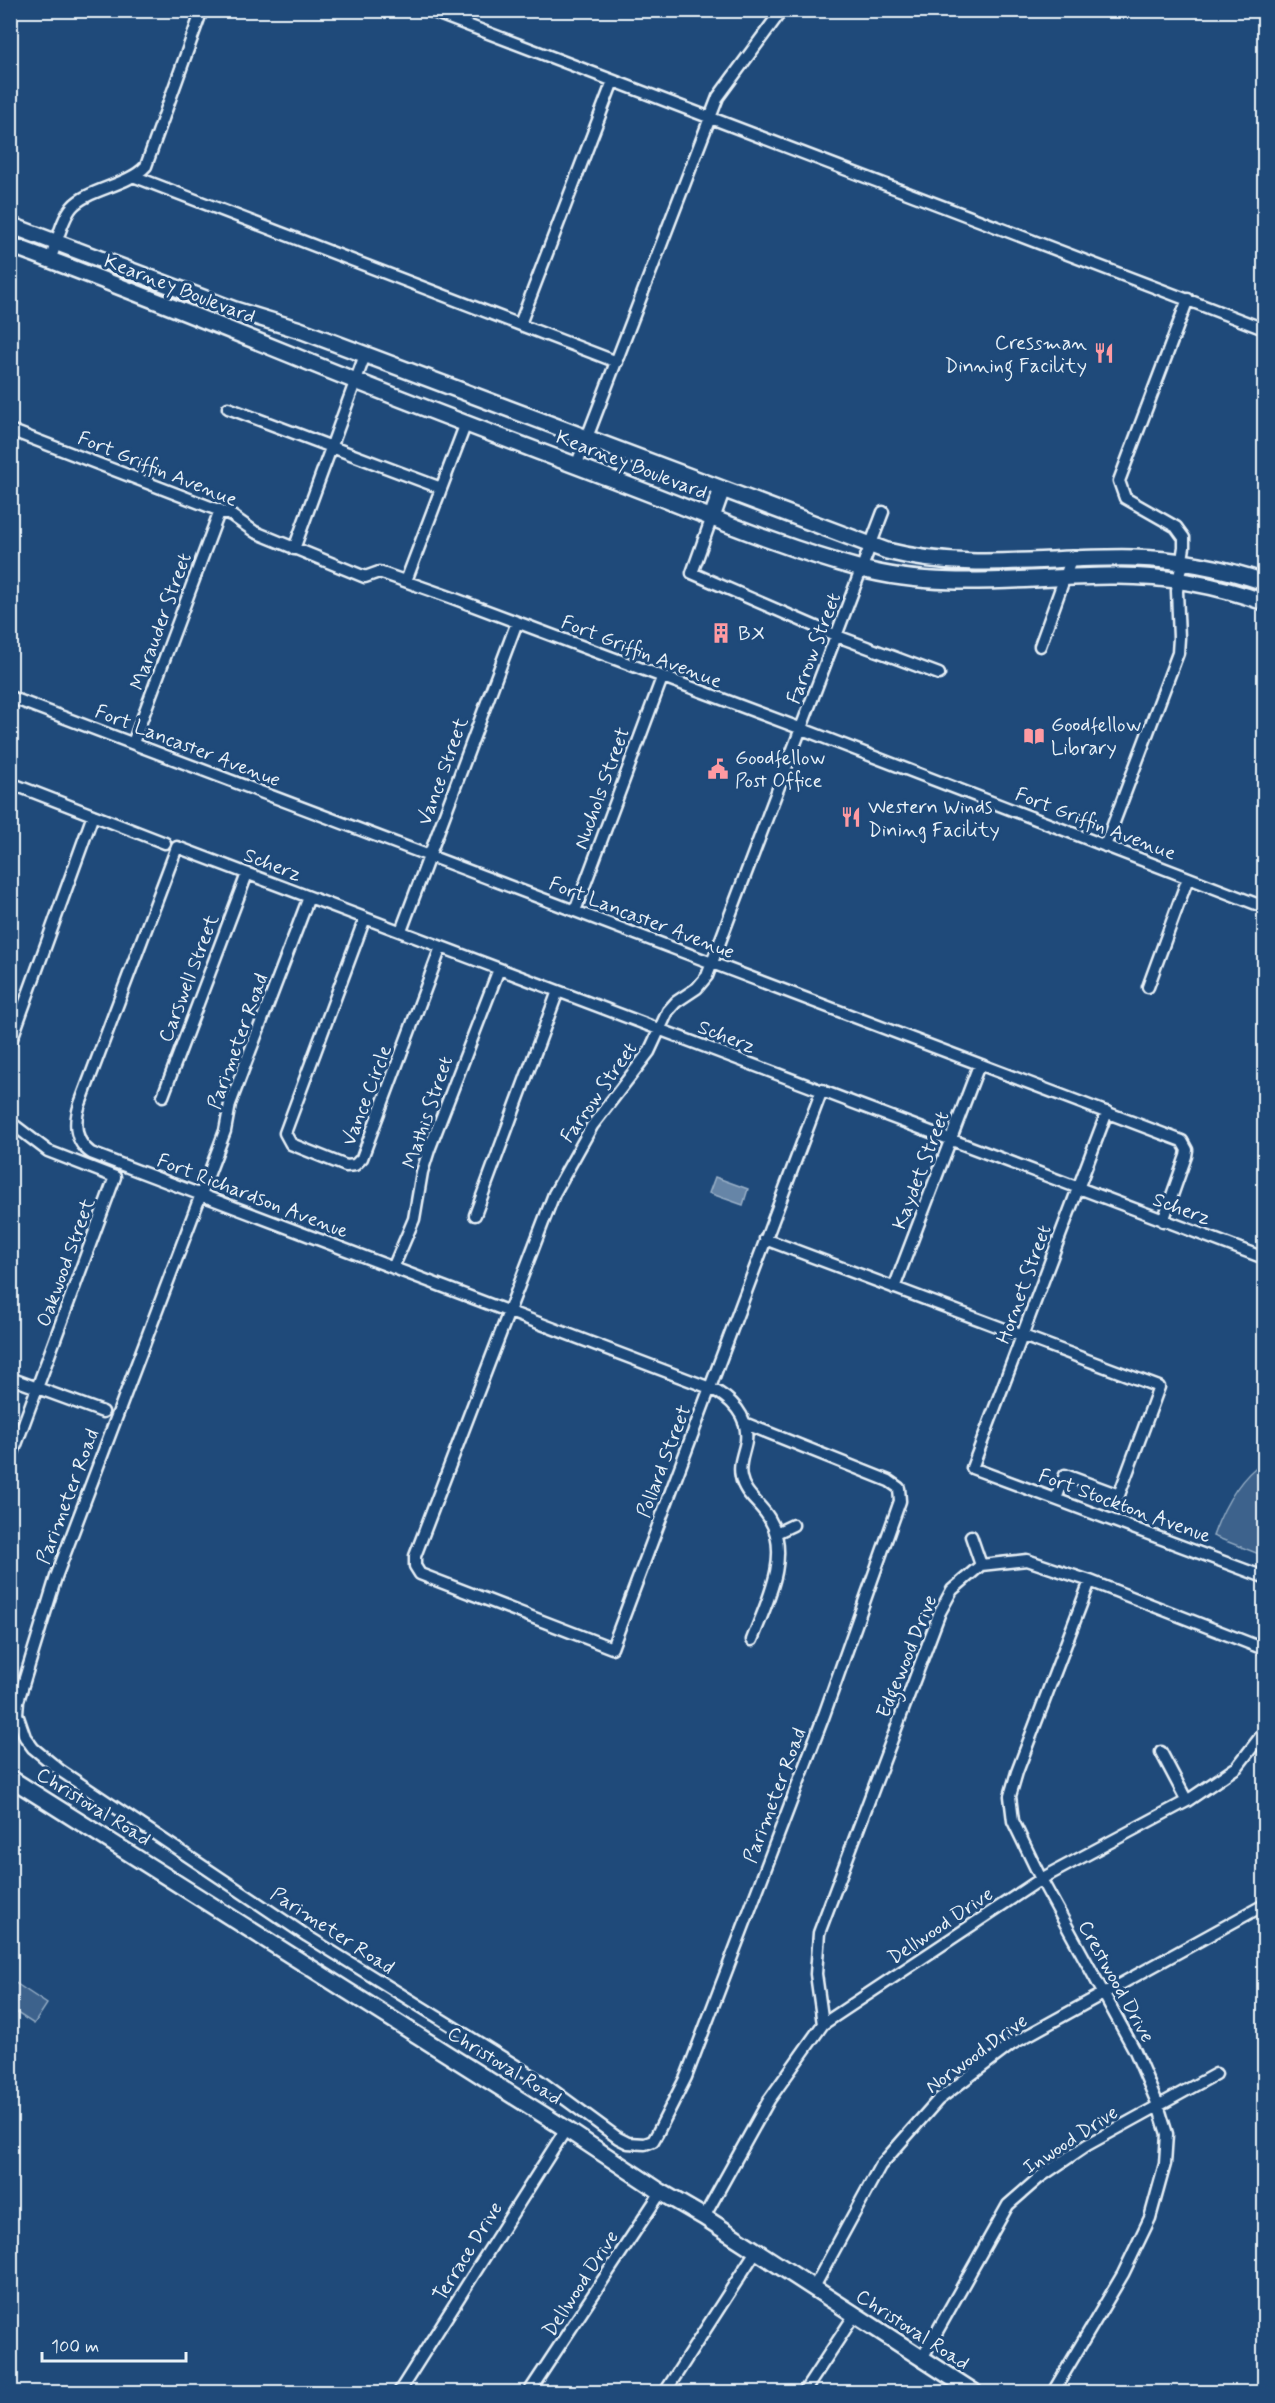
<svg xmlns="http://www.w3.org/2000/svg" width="1275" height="2403" font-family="Mynerve,sans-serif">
<rect width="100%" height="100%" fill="#1f4a7a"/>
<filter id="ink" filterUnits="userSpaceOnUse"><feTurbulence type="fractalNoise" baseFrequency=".0167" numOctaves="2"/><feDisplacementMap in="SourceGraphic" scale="12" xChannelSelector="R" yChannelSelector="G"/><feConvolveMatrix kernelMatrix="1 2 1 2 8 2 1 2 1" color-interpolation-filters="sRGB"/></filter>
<g filter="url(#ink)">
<path fill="#3c628c" stroke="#92aac2" stroke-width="1.5" d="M1264 1461V1556L1213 1536C1223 1508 1239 1478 1264 1461Z
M11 1980 47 2004 34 2024 11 2009Z"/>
<path fill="#6685a7" stroke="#9ab0c7" stroke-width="1.5" d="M715 1177 748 1189 743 1205 709 1193Z"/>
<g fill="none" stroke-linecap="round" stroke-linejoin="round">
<g stroke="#e8f1f8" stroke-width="15">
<path id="street" d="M428 10 1264 329
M133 176 617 362
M50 260C57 244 61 220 72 207 87 189 128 186 146 166L202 10
M520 324 613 81
M228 408 441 488
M10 430 231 515 255 532 365 577 379 572 450 597 802 729 1264 907
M576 466 718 97 782 10
M712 517 692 573 837 636 939 674
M294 549 365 355
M406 581 466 423
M1040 646 1071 560
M10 697 1182 1141 1187 1150 1186 1156 1163 1221
M133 743 220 510
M10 783 165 843
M1105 846 1178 653 1179 638 1177 591 1184 547V538L1176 527 1125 498 1119 481 1188 299
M309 897 230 1104 225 1131 56 1577 18 1701 17 1714 25 1737 33 1748 61 1771 307 1936 539 2080 618 2138 628 2143 645 2144 653 2141 657 2134 686 2077 823 1718 900 1501 899 1488 889 1481 744 1423
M575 911 662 678
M365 918 285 1133 291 1144 346 1166 355 1165 362 1158 441 947
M401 931 517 622
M1148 987 1188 878
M10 1044 93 815
M822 1090 612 1648 420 1574 415 1566V1556L554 1194 592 1126 649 1052 668 1011 676 1002 697 988 707 976 883 512
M163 1096 247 874
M1107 1112 972 1468 1264 1577
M10 1122 48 1151 115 1177 10 1461
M475 1215 558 991
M765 1239 1159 1387 1119 1495 1065 1475 1056 1499
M393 1268 414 1219 422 1172 429 1150 499 969
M894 1288 979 1065
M10 1378 103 1412
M776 1533 793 1525
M971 1536 981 1565
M752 1640C766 1604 792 1555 769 1518 760 1503 744 1494 741 1477 738 1464 744 1453 746 1441 749 1416 731 1398 710 1388L91 1153C74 1141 74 1122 80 1104L177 847 1264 1258
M1161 1752 1187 1801
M823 2024 816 1974 819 1933 940 1612 952 1590 981 1565 1027 1560 1090 1581 1264 1649
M704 2217 769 2100 823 2024 1041 1879 1187 1801 1237 1767 1264 1732
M813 2289 880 2166 938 2100 1012 2044 1264 1905
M921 2360 1008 2205 1040 2177 1087 2145 1216 2074
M399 2392 566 2129
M529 2392 661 2192
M665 2392 756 2251
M804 2392 854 2316
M1053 2392 1123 2274 1150 2218 1165 2164 1167 2134 1158 2105 1135 2051 1041 1879 1013 1821 1010 1796 1017 1772 1090 1581"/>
</g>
<g stroke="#e8f1f8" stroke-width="20">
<path id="secondary" d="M10 225 235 310 300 330 887 551C969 572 1051 556 1134 558 1178 559 1223 568 1264 582
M10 245C106 280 200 318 294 356 398 399 504 438 609 478 690 508 775 546 858 568 940 591 1025 577 1109 576 1162 575 1214 584 1264 602
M712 517 722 489
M10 1778 566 2129 661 2192 704 2217 974 2392"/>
</g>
<use href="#street" stroke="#1f4a7a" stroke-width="10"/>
<use href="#secondary" stroke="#1f4a7a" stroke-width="15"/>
</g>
</g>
<defs>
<g id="restaurant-bare" transform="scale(1.62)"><path d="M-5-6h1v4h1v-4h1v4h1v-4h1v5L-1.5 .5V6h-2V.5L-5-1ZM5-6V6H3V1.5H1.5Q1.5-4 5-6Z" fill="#ff9aa2" stroke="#1f4a7a" stroke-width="2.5" paint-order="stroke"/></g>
<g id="building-bare" transform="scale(1.62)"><path d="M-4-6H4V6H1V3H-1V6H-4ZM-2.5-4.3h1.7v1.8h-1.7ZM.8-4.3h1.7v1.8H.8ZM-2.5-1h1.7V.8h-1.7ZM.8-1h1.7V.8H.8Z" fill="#ff9aa2" stroke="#1f4a7a" stroke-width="2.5" paint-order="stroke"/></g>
<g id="library-bare" transform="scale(1.62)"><path d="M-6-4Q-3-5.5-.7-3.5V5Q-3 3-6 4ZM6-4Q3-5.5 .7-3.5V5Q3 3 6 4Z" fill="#ff9aa2" stroke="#1f4a7a" stroke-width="2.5" paint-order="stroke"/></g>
<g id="civic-bare" transform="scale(1.62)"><path d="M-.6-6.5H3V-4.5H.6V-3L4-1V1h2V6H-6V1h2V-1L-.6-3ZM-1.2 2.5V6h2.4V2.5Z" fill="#ff9aa2" stroke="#1f4a7a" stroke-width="2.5" paint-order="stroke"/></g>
</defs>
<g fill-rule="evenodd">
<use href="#restaurant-bare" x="1104" y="353"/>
<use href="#building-bare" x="721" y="633"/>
<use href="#library-bare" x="1034" y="736"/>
<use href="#civic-bare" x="718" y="769"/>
<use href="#restaurant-bare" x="851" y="817"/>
</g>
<g text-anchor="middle" stroke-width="6" stroke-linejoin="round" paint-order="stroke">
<g font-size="20" fill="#e8f1f8" stroke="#1f4a7a">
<text transform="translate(180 288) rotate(21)" y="7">Kearney Boulevard</text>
<text transform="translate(632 464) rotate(21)" y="7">Kearney Boulevard</text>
<text transform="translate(158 468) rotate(22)" y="7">Fort Griffin Avenue</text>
<text transform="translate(160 621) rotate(-70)" y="7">Marauder Street</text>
<text transform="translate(813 648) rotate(-69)" y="7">Farrow Street</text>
<text transform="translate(642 651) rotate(21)" y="7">Fort Griffin Avenue</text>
<text transform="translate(188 745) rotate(21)" y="7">Fort Lancaster Avenue</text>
<text transform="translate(442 771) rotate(-70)" y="7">Vance Street</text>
<text transform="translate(601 788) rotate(-70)" y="7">Nuchols Street</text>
<text transform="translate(1096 823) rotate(21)" y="7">Fort Griffin Avenue</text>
<text transform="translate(273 864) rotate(21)" y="7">Scherz</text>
<text transform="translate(642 917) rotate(21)" y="7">Fort Lancaster Avenue</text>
<text transform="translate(188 978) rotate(-69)" y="7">Carswell Street</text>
<text transform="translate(727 1036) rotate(21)" y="7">Scherz</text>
<text transform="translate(237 1041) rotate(-70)" y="7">Parimeter Road</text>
<text transform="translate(598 1092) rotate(-55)" y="7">Farrow Street</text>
<text transform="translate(366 1095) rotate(-69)" y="7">Vance Circle</text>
<text transform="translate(427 1112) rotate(-71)" y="7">Mathis Street</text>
<text transform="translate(920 1170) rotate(-69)" y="7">Kaydet Street</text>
<text transform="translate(253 1195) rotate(21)" y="7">Fort Richardson Avenue</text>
<text transform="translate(1182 1208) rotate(20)" y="7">Scherz</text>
<text transform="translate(65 1262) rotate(-70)" y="7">Oakwood Street</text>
<text transform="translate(1023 1284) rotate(-70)" y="7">Hornet Street</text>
<text transform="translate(663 1461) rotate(-69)" y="7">Pollard Street</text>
<text transform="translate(67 1496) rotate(-69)" y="7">Parimeter Road</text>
<text transform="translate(1125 1505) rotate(20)" y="7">Fort Stockton Avenue</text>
<text transform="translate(906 1656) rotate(-68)" y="7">Edgewood Drive</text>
<text transform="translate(774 1795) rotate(-69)" y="7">Parimeter Road</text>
<text transform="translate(94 1806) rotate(32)" y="7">Christoval Road</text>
<text transform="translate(940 1925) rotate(-34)" y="7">Dellwood Drive</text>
<text transform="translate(333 1930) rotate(33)" y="7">Parimeter Road</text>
<text transform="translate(1117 1981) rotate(61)" y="7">Crestwood Drive</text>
<text transform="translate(976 2053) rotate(-36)" y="7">Norwood Drive</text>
<text transform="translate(505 2065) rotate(32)" y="7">Christoval Road</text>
<text transform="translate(1070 2139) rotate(-33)" y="7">Inwood Drive</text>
<text transform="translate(467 2251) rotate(-58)" y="7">Terrace Drive</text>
<text transform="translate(580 2283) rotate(-57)" y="7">Dellwood Drive</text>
<text transform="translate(913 2329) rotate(33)" y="7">Christoval Road</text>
</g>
<g font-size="20" fill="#e8f1f8" stroke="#1f4a7a" text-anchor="start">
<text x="1087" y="349" text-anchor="end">Cressman<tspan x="1087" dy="23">Dinning Facility</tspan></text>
<text x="738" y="640">BX</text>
<text x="1051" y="731">Goodfellow<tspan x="1051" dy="23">Library</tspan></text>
<text x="735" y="764">Goodfellow<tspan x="735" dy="23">Post Office</tspan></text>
<text x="868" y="813">Western Winds<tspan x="868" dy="23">Dining Facility</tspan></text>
</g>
</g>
<rect width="1275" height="2403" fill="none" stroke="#1f4a7a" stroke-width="36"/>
<rect x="18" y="18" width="1239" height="2367" fill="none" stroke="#e8f1f8" stroke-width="2" filter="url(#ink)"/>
<path d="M42 2352v9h144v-9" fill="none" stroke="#e8f1f8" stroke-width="3"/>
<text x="51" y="2352" font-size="18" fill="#e8f1f8" stroke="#1f4a7a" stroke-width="4.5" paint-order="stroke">100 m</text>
</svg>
